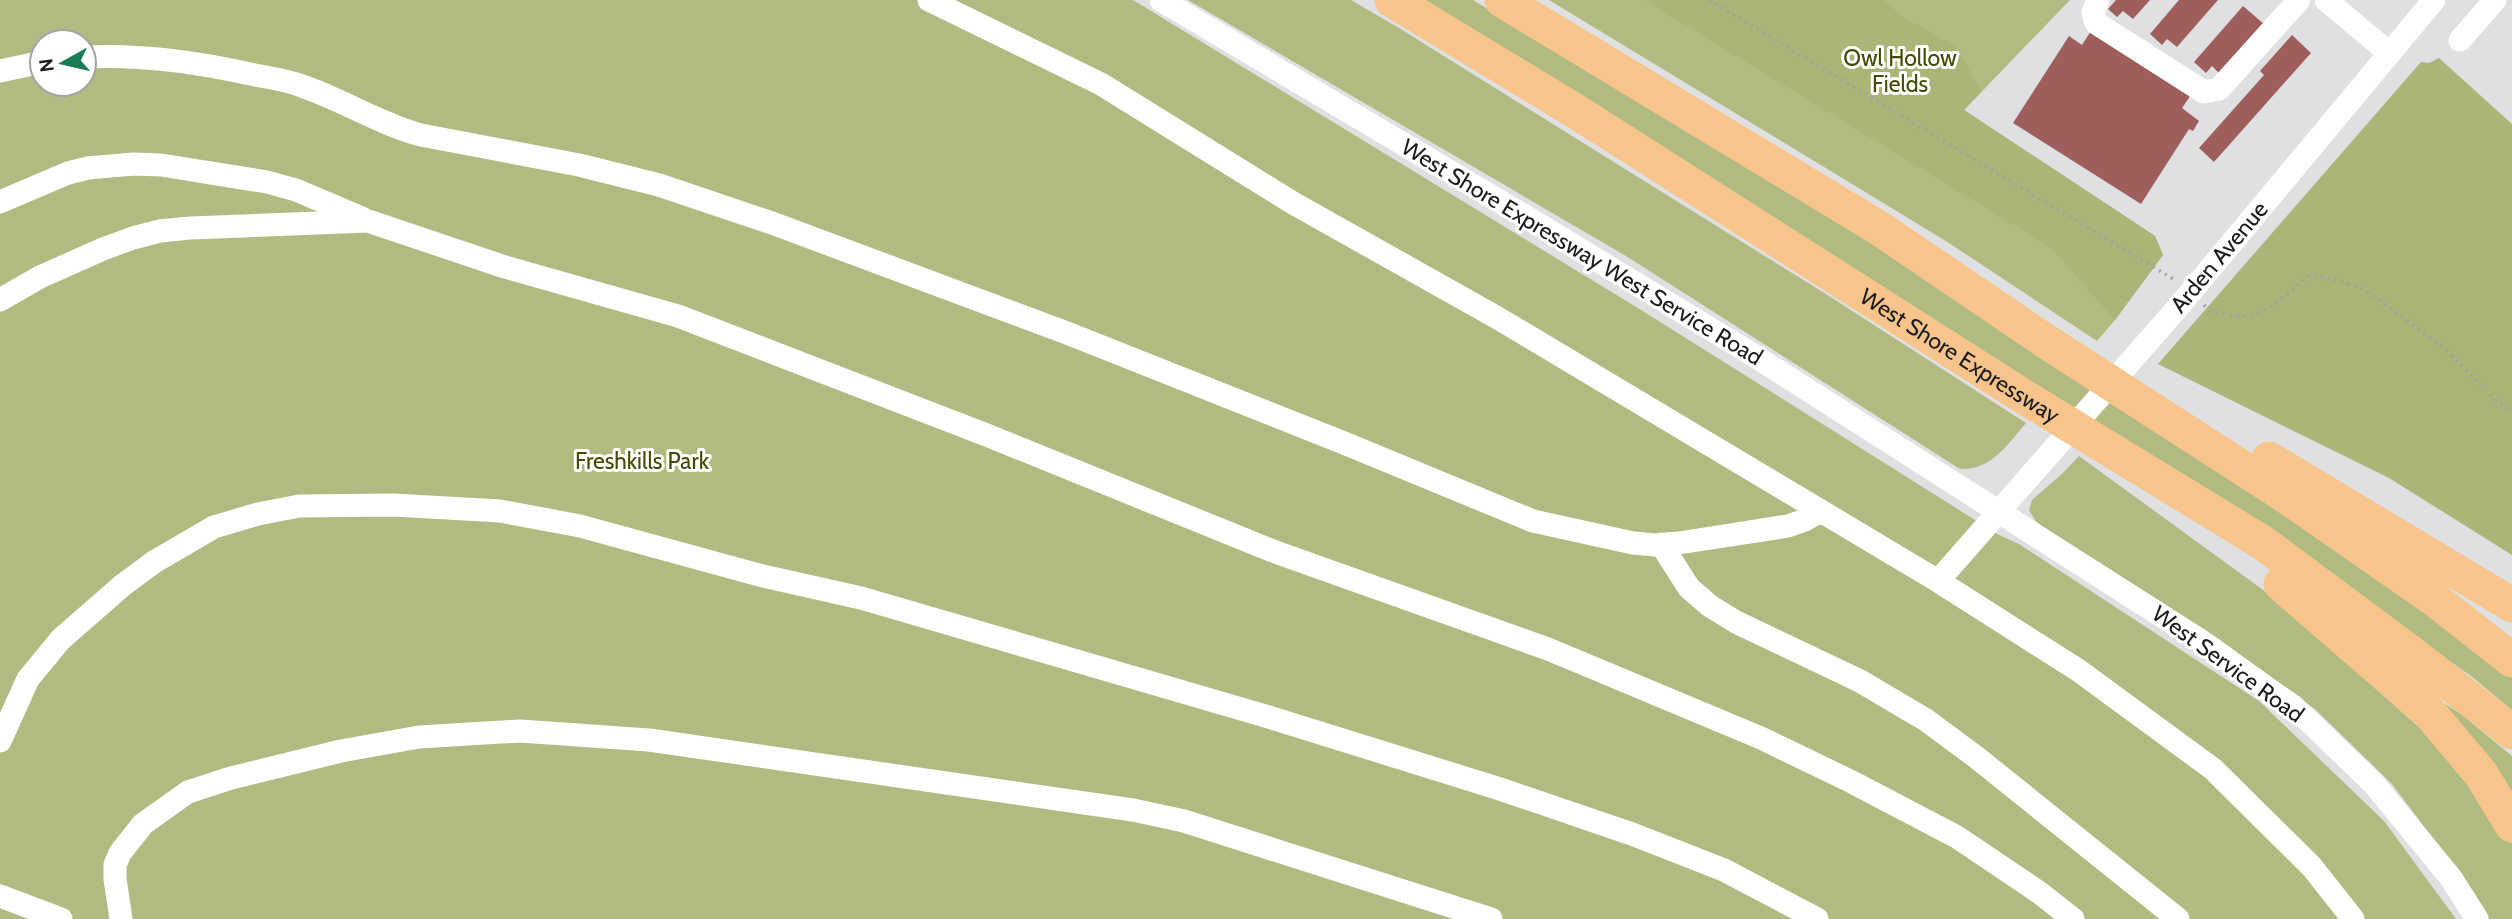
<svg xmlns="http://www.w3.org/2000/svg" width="2512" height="919" font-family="Cabin,sans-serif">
<rect width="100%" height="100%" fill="#dfe0e2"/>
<path fill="#b1bb81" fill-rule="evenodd" d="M0 0H1133L1646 313 1999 535 2019 544 2259 701 2384 821 2456 919H0ZM42 42H84V84H42Z
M1188 0H1351L1399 28 1829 296 2026 423C2007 445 1992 470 1960 469L1626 256Z
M1408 0H1473L1885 248 2203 456 2512 672V710L2471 676 2333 580Z
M1549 0H2070L1964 110 2155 236 2163 255 2115 320 2097 341 1949 243Z
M2079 456 2270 595 2437 743 2512 842V919H2489L2475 894 2392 784 2316 710 2219 639 2037 523 2029 510 2032 500 2063 473Z
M2439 700 2461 714 2512 756V811Z"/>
<path fill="#abb578" d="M1644 0H1882L1902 16 1956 47 1982 91 1964 110 2155 236 2163 255 2115 320 2050 247Z
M2439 58 2512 124V555L2389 478 2158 364 2421 62 2429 63Z"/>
<path fill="#9d5e5c" d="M2116 0H2150L2133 19 2123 11 2117 17 2108 9Z
M2179 0H2218L2177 47 2167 39 2162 45 2150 34Z
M2243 6 2265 25 2221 75 2212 66 2206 73 2194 62Z
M2091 31 2191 95 2182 108 2199 121 2193 131 2189 129 2141 204 2013 123 2069 36 2082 45Z
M2292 35 2311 53 2214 162 2199 148 2264 75 2260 71Z"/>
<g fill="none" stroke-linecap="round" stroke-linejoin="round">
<path stroke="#a1a2a3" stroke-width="3.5" stroke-dasharray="2 5" stroke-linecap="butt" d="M1709 0 2175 280
M2204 305C2210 312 2216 312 2224 314 2264 323 2282 297 2311 274L2361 287 2443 347 2500 404 2512 412"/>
<path stroke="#fff" stroke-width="23" d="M929 0 1101 84 1293 203 1496 317 1938 581 2078 670 2213 769 2312 867 2353 919
M1161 0 1533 221 1750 353 2198 639 2294 707 2374 784 2451 878 2477 919
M2098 0 2093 13 2096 23 2204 92 2219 89 2299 0
M2326 0 2389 53
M2460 40 2495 0
M84 57C142 54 198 62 255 75 270 78 287 80 302 86 343 100 380 124 421 135L579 165 659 185 772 223 1067 333 1344 443 1533 521 1633 543 1655 545 1679 543 1788 526 1805 520 1820 511
M0 71 42 62
M0 202 68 173 88 168 133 164 161 165 267 182 296 190 362 218
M0 300 40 277 103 249 133 238 160 231 190 228 368 221 505 267 678 316 984 434 1273 551 1548 649 1761 738 1852 782 1957 837 2040 893 2073 919
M1661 544 1689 588 1710 606 1736 622 1860 681 1926 720 1976 757 2178 919
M1938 581 2180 305 2434 0
M0 741 28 679 61 639 123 585 154 562 214 527 258 514 299 506 394 505 500 511 580 526 759 575 861 598 1272 718 1500 789 1632 834 1724 870 1817 919
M0 896 61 919
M121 919 115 879V865L120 853 143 824 188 792 231 778 341 751 419 737 520 731 649 740 1133 810 1184 821 1491 919"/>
<g stroke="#f7c58c" stroke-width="35">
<path id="s1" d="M1392 0 1580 114 2021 395 2263 543 2411 653 2512 732"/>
<path d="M1502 0 1879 228 2044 340 2283 494 2433 598 2512 660"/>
<path d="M2269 459 2512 605"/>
<path d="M2281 584 2428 711 2481 774 2512 825"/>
</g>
</g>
<g text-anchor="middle" stroke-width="6" stroke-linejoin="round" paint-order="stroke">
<g font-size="23" fill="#444b00" stroke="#fff">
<text x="1900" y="66">Owl Hollow<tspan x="1900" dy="26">Fields</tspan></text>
<text x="642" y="469">Freshkills Park</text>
</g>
<g font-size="23" fill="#1a1b1c" stroke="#fff">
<text transform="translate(1582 252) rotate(31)" y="8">West Shore Expressway West Service Road</text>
<text transform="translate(2219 257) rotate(-50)" y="8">Arden Avenue</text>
<text dy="8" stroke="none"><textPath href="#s1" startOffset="670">West Shore Expressway</textPath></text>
<text transform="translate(2228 664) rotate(36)" y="8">West Service Road</text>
</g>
</g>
<g transform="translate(63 63) rotate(262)"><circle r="33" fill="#ffffff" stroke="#a3a4a4" stroke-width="2"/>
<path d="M0-5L12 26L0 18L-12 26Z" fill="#1a7c54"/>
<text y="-10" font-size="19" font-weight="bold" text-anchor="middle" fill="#1a1b1c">N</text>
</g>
</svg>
